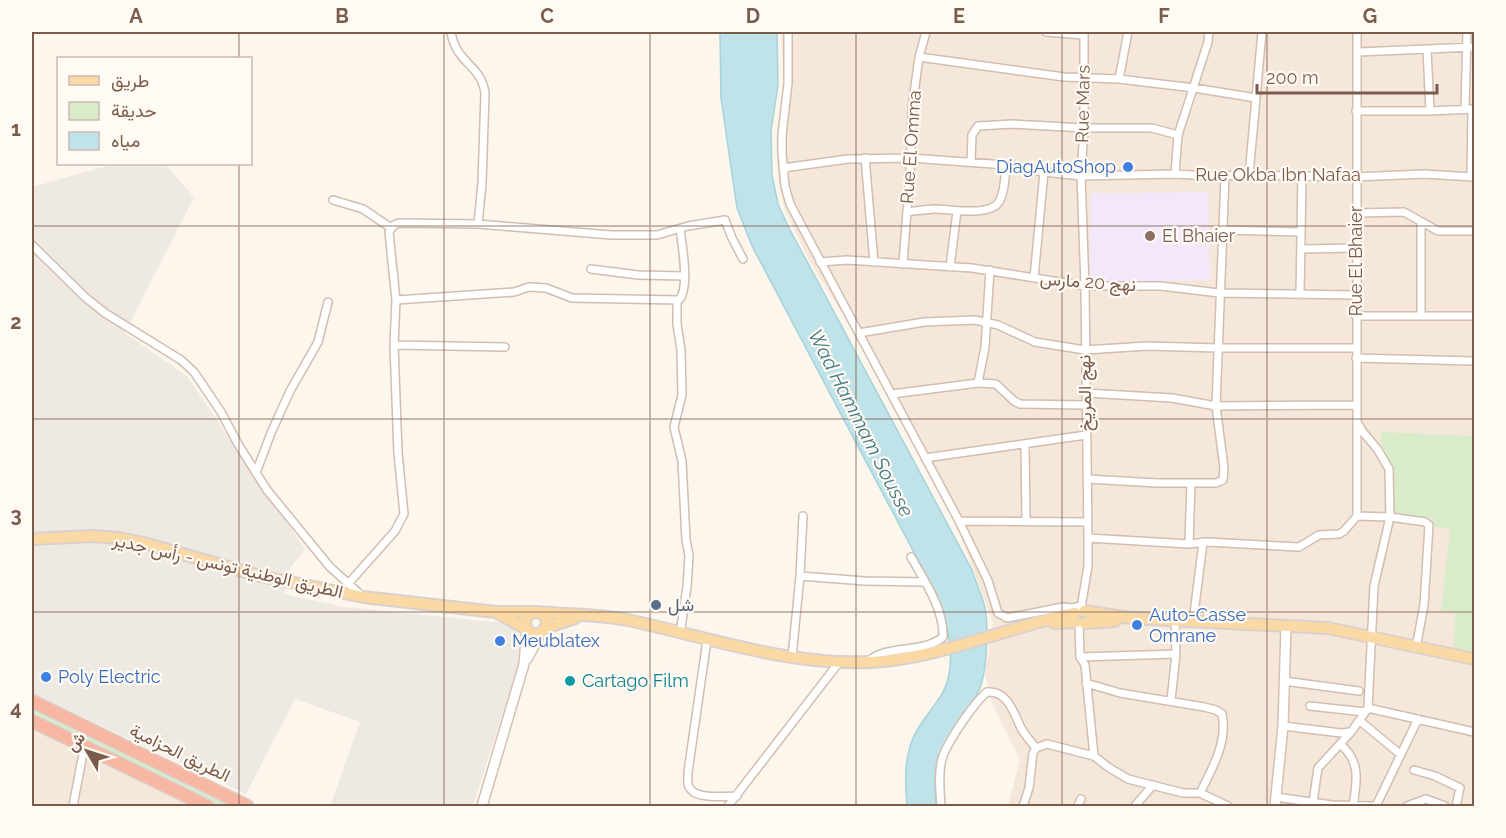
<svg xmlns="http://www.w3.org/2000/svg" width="1506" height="838" font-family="Raleway,Vazirmatn,sans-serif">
<rect width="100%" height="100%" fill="#fdf6ec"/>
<path fill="#f5e8da" d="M781 32H1474V806H1008L1020 760 993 706 985 674 993 623 957 526 892 394 809 260 784 208 778 177 776 142 784 83Z
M32 727 190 806H32Z"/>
<path fill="#efe9e4" d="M114 164H165L194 197 125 333 187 376 305 549 288 571 284 594 344 607 514 624 517 630 519 635 518 666 473 806H330L360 722 295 699 246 794 32 693V187Z"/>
<path fill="#f3e8fa" d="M1208 192 1210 280 1090 283 1091 193Z"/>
<path fill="#d8ecc9" d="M1381 432 1474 436V652L1454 647 1455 612 1441 611 1450 528 1433 527 1431 518 1395 514 1391 465 1380 440Z
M32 705 239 806H215L32 717Z"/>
<path fill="#bfe3e8" stroke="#a5d3da" stroke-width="1.5" d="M720 32H777L778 85 771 131 772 175 778 204 788 226 972 570C976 584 984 599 986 613 988 632 987 673 979 690 972 706 961 719 951 733 935 756 934 779 936 806H907C905 782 904 761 913 738 920 722 934 708 943 692 958 663 948 622 936 594L752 246 737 208 721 98Z"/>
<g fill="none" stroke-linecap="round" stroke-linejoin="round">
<g stroke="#d1beb0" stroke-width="10">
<path id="street" d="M451 32C456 64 481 64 485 93L482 183 478 224 611 235H657L688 226 725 220 732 238 743 259
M788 32V83L782 135V153L785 186 790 204 959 521 988 581 998 613 1007 618 1063 607 1072 608 1081 606
M1046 32 1084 35
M1357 32V516L1390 517 1425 522 1429 525 1424 605 1416 648
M1427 50 1430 111
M1358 52 1474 47
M919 57 1064 77 1119 79 1194 88 1256 98 1262 32
M1119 79 1128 32
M1465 109 1467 32
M1356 111H1430L1474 109
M865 158 874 262
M971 162 972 135 978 126 1013 124 1084 128H1152L1178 135
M783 168 848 159 911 158 1006 165 1044 172 1081 176 1175 174 1210 176 1249 175 1356 177 1423 174 1474 177
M1175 174 1178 135 1208 42 1209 32
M1249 175 1256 98
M1471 177 1472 109
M333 200 363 209 391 228
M907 212C917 211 926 209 935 209 951 209 989 217 999 202 1005 191 1005 177 1006 165
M1357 213 1404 212 1438 231H1474
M1421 222V315
M1222 230 1301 232
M32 245 85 297 105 313 181 360 194 372 221 412 238 444 267 490 330 567 361 595
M1301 249 1357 248
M820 262 847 260 972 268 1085 286H1161L1219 293 1357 295
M903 264 911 158 912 108 919 57 926 32
M950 267 957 211
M591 269 638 275 684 276
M1034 278 1044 172
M1300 295 1302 175
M396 300 514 292 529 287 546 288 572 298 679 300C690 288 682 245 680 229
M677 300V324L681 350 682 395 674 427 682 461 686 540 689 556 687 587 680 634
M1356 316H1474
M859 333 924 322 975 320 998 325 1035 342 1085 350 1147 346 1218 348H1356
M394 345 505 347
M1356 358 1474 361
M978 383 996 384 1014 401 1020 404 1086 405
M1086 393 1172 398 1216 406 1357 405
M892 394 978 383 985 347 990 270
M1357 422 1363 432 1378 450 1389 469 1390 517 1374 586 1368 708
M1025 444 1026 521
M925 458 1086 435
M256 473 271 433 290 391 318 342 328 302
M1088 479 1157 483H1216L1223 480 1224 468 1216 406 1225 176
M959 521 1088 522
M1088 538 1189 544 1207 542 1299 547 1319 535 1339 534 1344 531 1357 516
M1189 544 1191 483
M800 576 865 581 925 582
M348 584 395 531 404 514 398 453 394 345 396 300 389 232 394 225 399 223 478 224
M1081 608 1088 566V538L1085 286 1081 176 1084 128V32
M1193 622 1203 542
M1079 624 1080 657 1085 665 1094 756
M707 640 688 772C688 777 687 783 689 787 695 800 724 796 737 796
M792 657 800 576 803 516
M1080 657 1176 654
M870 660C890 644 922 654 943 637 944 609 924 580 911 557
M1284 681 1359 691
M1086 683 1120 693 1204 707 1216 710 1222 714C1228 742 1212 769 1200 793
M1171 700 1176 654 1175 620
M1310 706 1365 712
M1360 721 1400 754
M1283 726 1341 733 1351 732 1368 708 1474 732
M1340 744C1361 761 1357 782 1353 806
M1414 770 1435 776 1460 788 1456 806
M1276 797 1332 805 1372 806
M1313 802 1318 768 1351 732
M73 806 84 748
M728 806 840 661
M941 806C940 791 938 774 942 759 947 742 974 703 987 692 1008 690 1014 714 1021 728 1025 735 1031 742 1036 748
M1023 806 1029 788 1033 753 1036 748 1047 744 1094 756 1108 767 1128 779 1183 793H1200L1228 806
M1078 806 1081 799
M1135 806 1153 785
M1376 806 1418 719
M1407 806 1426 799 1445 806"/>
</g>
<g stroke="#d6c0b0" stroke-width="12">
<path id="secondary" d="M527 659 542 631
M482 806 524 664 527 629
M1275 806 1283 726 1286 627"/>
</g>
<g stroke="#dad1cd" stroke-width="14">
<path id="primary" d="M32 539 92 536 119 538 144 543 260 576 363 597 496 612H533
M1084 611 1130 618 1328 628 1474 659
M537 612C567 615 599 614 628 620 706 637 790 666 871 662 941 658 1007 627 1075 613
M525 623a11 11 0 1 1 22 0a11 11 0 1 1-22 0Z
M499 614 527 629
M1054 623 1076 622
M1084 623 1115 621
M545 628 575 618"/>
</g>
<g stroke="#dad1cd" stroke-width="15">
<path id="highway" d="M32 701 247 806
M32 721 207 806"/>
</g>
<use href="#street" stroke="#fff" stroke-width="7"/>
<use href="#secondary" stroke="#fff" stroke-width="9"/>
<use href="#primary" stroke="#fbd9a5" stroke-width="10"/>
<use href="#highway" stroke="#f7b7a3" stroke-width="12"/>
</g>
<path fill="none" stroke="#7a5c4d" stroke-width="1.5" stroke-opacity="0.55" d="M239 32V58M444 32V806M650 32V806M856 32V806M1062 32V806M1267 32V806M239 164V806M32 226H1474M32 419H1474M32 612H1474"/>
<g fill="#3f7fe0" stroke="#fffaf3" stroke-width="2">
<circle cx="1128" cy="167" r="6"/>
<circle cx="1137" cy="625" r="6"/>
<circle cx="500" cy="641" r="6"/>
<circle cx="46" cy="677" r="6"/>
</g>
<circle fill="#8d6e63" stroke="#fffaf3" stroke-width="2" cx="1150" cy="236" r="6"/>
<circle fill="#5c6f8a" stroke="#fffaf3" stroke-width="2" cx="656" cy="605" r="6"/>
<circle fill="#0f9aa8" stroke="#fffaf3" stroke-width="2" cx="570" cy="681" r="6"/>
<g text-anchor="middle" stroke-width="4.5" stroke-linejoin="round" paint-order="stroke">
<g font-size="18" fill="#7a5c4d" stroke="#fffaf3">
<text transform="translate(1083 104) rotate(-89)" y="6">Rue Mars</text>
<text transform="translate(911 147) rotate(-86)" y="6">Rue El Omma</text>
<text x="1278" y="181">Rue Okba Ibn Nafaa</text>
<text transform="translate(1356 261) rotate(-90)" y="6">Rue El Bhaier</text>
<text transform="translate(1088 282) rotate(4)" y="6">نهج 20 مارس</text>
<text transform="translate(1085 393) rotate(-91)" y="6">نهج المريخ</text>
<text transform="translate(228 566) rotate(13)" y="6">الطريق الوطنية تونس - رأس جدير</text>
<text transform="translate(180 753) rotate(26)" y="6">الطريق الحزامية</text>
</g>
<g font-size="18" fill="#366cbe" stroke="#fffaf3" text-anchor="start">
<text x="1116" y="173" text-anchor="end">DiagAutoShop</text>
<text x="1149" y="621">Auto-Casse<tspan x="1149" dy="21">Omrane</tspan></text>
<text x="512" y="647">Meublatex</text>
<text x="58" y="683">Poly Electric</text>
</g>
<g font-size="18" fill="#785e54" stroke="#fffaf3" text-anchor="start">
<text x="1162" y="242">El Bhaier</text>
</g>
<g font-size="18" fill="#4e5e75" stroke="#fffaf3" text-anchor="start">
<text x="668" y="611">شل</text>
</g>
<g font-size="18" fill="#0d838f" stroke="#fffaf3" text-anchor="start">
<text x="582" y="687">Cartago Film</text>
</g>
<g font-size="20" font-style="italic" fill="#437c86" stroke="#fffaf3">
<text transform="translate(861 423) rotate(63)" y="7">Wad Hammam Sousse</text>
</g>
</g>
<rect width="1506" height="838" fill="none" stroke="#fffaf3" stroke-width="66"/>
<rect x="57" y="57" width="195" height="108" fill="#fffaf3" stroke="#cabbb1" stroke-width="1.5"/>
<rect x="69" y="76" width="30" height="9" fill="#fbd9a5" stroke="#cabbb1" stroke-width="1.5"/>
<text x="111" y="87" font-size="18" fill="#7a5c4d">طريق</text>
<rect x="69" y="102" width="30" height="18" fill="#d8ecc9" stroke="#cabbb1" stroke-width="1.5"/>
<text x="111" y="117" font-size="18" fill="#7a5c4d">حديقة</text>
<rect x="69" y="132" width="30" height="18" fill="#bfe3e8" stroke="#cabbb1" stroke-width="1.5"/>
<text x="111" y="147" font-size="18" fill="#7a5c4d">مياه</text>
<g transform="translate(87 751) rotate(309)" stroke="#fffaf3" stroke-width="4.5" paint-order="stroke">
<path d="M0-4.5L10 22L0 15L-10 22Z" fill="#7a5c4d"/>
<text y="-9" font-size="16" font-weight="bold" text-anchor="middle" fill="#7a5c4d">ش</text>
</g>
<path d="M1257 84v9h180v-9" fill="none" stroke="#7a5c4d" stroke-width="3"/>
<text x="1266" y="84" font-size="18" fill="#7a5c4d" stroke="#fffaf3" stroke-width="4.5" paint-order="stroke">200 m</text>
<rect x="33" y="33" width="1440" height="772" fill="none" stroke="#7a5c4d" stroke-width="2"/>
<g font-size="20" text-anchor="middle" font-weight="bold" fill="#7a5c4d">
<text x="136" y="23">A</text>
<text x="342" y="23">B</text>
<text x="547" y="23">C</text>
<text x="753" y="23">D</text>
<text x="959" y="23">E</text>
<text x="1164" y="23">F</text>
<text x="1370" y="23">G</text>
<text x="16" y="136">1</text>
<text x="16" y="329">2</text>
<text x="16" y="522">3</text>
<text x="16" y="715">4</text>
</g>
</svg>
